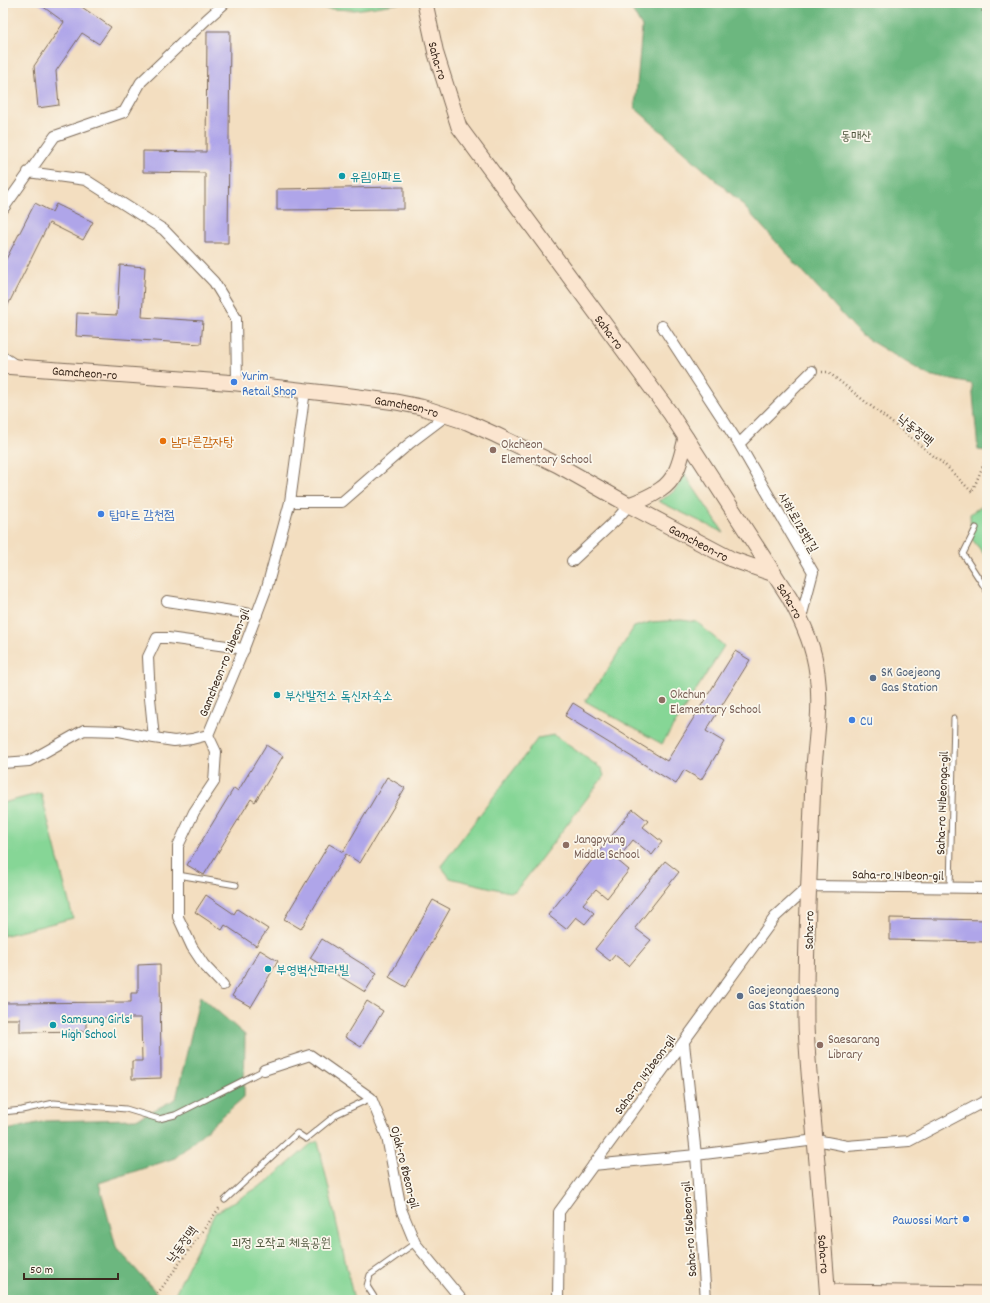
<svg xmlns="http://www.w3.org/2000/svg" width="990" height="1303" font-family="Dekko,'Poor Story',sans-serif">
<rect width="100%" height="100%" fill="#fbf7ec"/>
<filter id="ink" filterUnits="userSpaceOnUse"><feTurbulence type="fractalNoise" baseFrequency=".025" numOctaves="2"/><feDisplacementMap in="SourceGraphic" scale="8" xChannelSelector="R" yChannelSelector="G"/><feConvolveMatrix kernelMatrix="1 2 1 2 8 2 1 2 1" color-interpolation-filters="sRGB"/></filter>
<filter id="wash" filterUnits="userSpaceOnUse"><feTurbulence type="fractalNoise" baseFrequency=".012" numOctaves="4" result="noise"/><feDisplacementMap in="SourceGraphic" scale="16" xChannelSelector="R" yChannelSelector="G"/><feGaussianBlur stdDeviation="0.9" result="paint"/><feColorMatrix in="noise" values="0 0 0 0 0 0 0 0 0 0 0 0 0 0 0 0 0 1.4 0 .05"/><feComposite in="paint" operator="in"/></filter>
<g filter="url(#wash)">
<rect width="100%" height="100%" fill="#f3dec0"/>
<path fill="#86d696" stroke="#60805a" d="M313 3H402L354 10 314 8Z
M683 472 724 533 658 501C673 494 679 489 683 472Z
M987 502V558L971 538 970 514Z
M681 620 697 622 724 646 662 744 585 701 607 671 634 627 651 622Z
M554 735 602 769 604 776 524 881 515 891 509 892 450 878 441 866 538 738Z
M41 793 73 918 3 936V803Z
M318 1141 354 1300H172L200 1242 215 1213 267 1182 311 1144Z"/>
<path fill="#6cb77f" stroke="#54704e" d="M628 3H987V451L978 450 972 384 928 375 862 336 738 200 635 108 642 27Z
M200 996 245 1035 244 1097 175 1158 99 1183 116 1247 163 1300H3V1131L46 1121 136 1119 176 1099Z"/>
<g id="blocks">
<path fill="#afa5e9" d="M38 3H76L111 27 99 44 82 33 56 71 59 105 38 108 34 66 64 22Z
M207 31H230L228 243H205V173L143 172V151L206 152Z
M404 187V209L277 210V189Z
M35 203 52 212 56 204 93 222 83 240 49 223 3 315V265Z
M120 265 145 267 142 317 203 321 201 344 76 336 77 313 117 315Z
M735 651 750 660 706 731 724 742 701 780 684 770 676 784 565 716 573 703 667 761Z
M266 745 283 756 255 802 251 799 204 875 187 865 234 788 238 791Z
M387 777 405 788 360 863 346 854 301 929 284 919 329 844 343 852Z
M633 809 648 821 643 827 662 842 652 855 633 840 617 860 629 870 607 898 596 889 583 904 594 913 585 924 576 917 566 929 548 915Z
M665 861 679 872 635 928 651 940 629 966 615 955 610 961 595 949Z
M206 895 234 914 237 909 268 929 256 946 225 925 222 930 195 912Z
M433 900 450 909 406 987 389 977Z
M890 918 987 920V942L890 940Z
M322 939 377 973 365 992 310 958Z
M260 950 278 961 251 1007 232 996Z
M160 964 161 1078 132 1079V1061H142L141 1018H86V1031L20 1032V1019H3V1003L131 1002V993H138V965Z
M367 1001 383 1011 361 1047 345 1037Z"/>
</g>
</g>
<g filter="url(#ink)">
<use href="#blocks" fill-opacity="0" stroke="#7b6957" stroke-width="1"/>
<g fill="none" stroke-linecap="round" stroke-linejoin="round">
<g stroke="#7b6957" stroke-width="7">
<path id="lane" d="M976 528 963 554 987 591
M178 875 236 885
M950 888 954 718
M3 1112 22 1110 54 1103 126 1109 159 1119 175 1115 264 1070
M225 1200 297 1133 306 1139 337 1114 371 1098
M376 1300 367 1286 370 1275 415 1243"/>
</g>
<g stroke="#7b6957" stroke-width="12">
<path id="street" d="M28 172 86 180 164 230 214 282 236 318 237 383
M3 209 55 136 124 112 141 82 206 20 225 3
M662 326 739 444
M3 357 17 366
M290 502H342L410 443 447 415
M572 561 617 519 629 505
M167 601 257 615
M801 618 813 572 739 444 812 371
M208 735 216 752 214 782 194 812 178 846V917L192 947 204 965 223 985
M154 738 150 698 148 657 157 638H168L234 647 244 650
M3 763 29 761 84 730 119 731 154 738 174 741 192 739 208 735 241 656 267 587 290 502 305 390
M684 1043 696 1155 706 1300
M264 1070 310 1055 371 1098 387 1137 401 1209 415 1243 462 1300
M593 1165 696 1155 816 1140 847 1146 909 1141 987 1100
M558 1300 559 1212 775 917 809 886 987 888"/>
</g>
<g stroke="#7b6957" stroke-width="17">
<g id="secondary">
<path id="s1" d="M425 3 436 54 459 127 670 413 789 597C802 620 814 646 817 673 822 709 815 745 813 780 810 861 805 942 806 1023 807 1062 812 1101 815 1140 820 1193 824 1247 828 1300"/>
<path id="s2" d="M3 366 237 383 351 396 396 402 421 407 467 422 496 435 558 465 629 505 731 559 774 574"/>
<path d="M629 505C640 501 651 496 660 490 678 479 681 457 686 438"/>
<path d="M828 1292 987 1294"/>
</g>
</g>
<path stroke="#7b6957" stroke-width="2.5" stroke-dasharray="1 3" stroke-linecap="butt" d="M979 3 987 21
M822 372H828L945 465 972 492 987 456
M153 1300 220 1207"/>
<use href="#lane" stroke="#fff" stroke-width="5"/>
<use href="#street" stroke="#fff" stroke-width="10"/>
<use href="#secondary" stroke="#fbe5cf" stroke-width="15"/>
</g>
</g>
<g fill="#0f9aa8" stroke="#fbf7ec" stroke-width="1.5">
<circle cx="342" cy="176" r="4"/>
<circle cx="277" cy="695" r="4"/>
<circle cx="268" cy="969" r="4"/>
<circle cx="53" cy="1025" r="4"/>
</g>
<g fill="#3f7fe0" stroke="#fbf7ec" stroke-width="1.5">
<circle cx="234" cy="382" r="4"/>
<circle cx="101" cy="514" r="4"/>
<circle cx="852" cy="720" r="4"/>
<circle cx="966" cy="1219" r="4"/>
</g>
<circle fill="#e8710a" stroke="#fbf7ec" stroke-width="1.5" cx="163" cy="441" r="4"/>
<g fill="#8d6e63" stroke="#fbf7ec" stroke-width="1.5">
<circle cx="493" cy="450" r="4"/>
<circle cx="662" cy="700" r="4"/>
<circle cx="566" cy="845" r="4"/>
<circle cx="820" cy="1045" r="4"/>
</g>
<g fill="#5c6f8a" stroke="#fbf7ec" stroke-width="1.5">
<circle cx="873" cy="678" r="4"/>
<circle cx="740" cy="996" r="4"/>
</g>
<g text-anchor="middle" stroke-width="3.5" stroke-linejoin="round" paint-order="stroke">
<g font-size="13" fill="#3b2a1e" stroke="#fbf7ec">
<text dy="5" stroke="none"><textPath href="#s1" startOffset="59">Saha-ro</textPath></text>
<text dy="5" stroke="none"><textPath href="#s1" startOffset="383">Saha-ro</textPath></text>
<text dy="5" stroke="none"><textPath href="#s2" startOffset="82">Gamcheon-ro</textPath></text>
<text dy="5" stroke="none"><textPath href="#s2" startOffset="406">Gamcheon-ro</textPath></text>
<text transform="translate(916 429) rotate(39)" y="5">낙동정맥</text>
<text transform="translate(799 522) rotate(60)" y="5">사하로125번길</text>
<text dy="5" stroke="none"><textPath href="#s2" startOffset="730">Gamcheon-ro</textPath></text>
<text dy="5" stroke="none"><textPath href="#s1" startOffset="707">Saha-ro</textPath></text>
<text transform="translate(223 662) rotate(-68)" y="5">Gamcheon-ro 21beon-gil</text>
<text transform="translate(941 803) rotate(-88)" y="5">Saha-ro 141beonga-gil</text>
<text transform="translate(898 874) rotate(1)" y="5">Saha-ro 141beon-gil</text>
<text transform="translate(808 930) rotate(-89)" y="5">Saha-ro</text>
<text transform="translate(644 1074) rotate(-54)" y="5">Saha-ro 142beon-gil</text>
<text transform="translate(406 1167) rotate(76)" y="5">Ojak-ro 8beon-gil</text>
<text transform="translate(688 1229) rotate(-94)" y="5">Saha-ro 156beon-gil</text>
<text transform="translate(181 1244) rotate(-54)" y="5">낙동정맥</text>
<text dy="5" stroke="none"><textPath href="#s1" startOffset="1367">Saha-ro</textPath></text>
</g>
<g font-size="13" fill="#4e553c" stroke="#fbf7ec">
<text x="856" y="140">동매산</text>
<text x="281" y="1247">괴정 오작교 체육공원</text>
</g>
<g font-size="13" fill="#0d838f" stroke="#fbf7ec" text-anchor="start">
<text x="350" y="181">유림아파트</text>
<text x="285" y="700">부산발전소 독신자숙소</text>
<text x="276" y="974">부영벽산파라빌</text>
<text x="61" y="1023">Samsung Girls'<tspan x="61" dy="15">High School</tspan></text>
</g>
<g font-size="13" fill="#366cbe" stroke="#fbf7ec" text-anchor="start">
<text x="242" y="380">Yurim<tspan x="242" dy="15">Retail Shop</tspan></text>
<text x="109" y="519">탑마트 감천점</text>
<text x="860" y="725">CU</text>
<text x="958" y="1224" text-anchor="end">Pawossi Mart</text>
</g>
<g font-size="13" fill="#c56008" stroke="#fbf7ec" text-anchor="start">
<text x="171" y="446">남다른감자탕</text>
</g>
<g font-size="13" fill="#785e54" stroke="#fbf7ec" text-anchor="start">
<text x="501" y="448">Okcheon<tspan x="501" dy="15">Elementary School</tspan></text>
<text x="670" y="698">Okchun<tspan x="670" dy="15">Elementary School</tspan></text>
<text x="574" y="843">Jangpyung<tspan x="574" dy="15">Middle School</tspan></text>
<text x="828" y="1043">Saesarang<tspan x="828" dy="15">Library</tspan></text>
</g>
<g font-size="13" fill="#4e5e75" stroke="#fbf7ec" text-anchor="start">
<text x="881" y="676">SK Goejeong<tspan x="881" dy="15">Gas Station</tspan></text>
<text x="748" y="994">Goejeongdaeseong<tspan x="748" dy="15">Gas Station</tspan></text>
</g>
</g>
<rect width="990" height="1303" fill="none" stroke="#fbf7ec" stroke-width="16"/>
<path d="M24 1273v6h94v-6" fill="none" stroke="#3b2a1e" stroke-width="2"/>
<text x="30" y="1273" font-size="12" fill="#3b2a1e" stroke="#fbf7ec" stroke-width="3" paint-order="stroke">50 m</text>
</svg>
